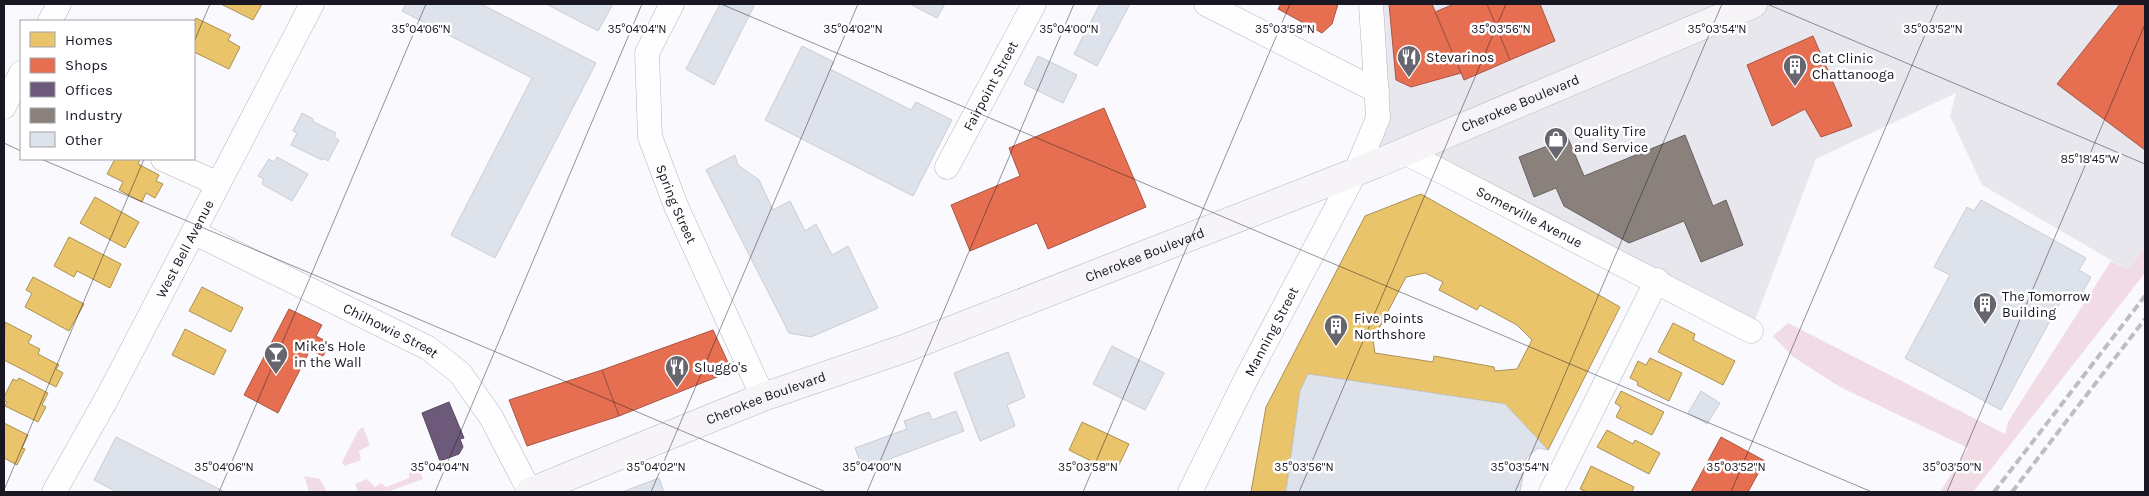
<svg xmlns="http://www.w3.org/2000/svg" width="2149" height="496" font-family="Karla,sans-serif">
<rect width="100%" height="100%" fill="#faf9fe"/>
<path fill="#e8e7ee" d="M1371 4H2145V247L2128 270 1982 185 1950 116 1956 93 1816 159 1751 331 1404 152 1376 164Z"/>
<path fill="#f1dbe4" d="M2145 247V273L1973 492H1940L1968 448 1840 387 1792 356 1773 336 1788 323 2005 434 2008 422 2111 261 2128 270Z
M363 427 370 445 359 451 361 460 344 466 342 462 358 431Z
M419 468 423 479 387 492H358L355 484 367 479 375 487 381 483 386 487 409 478V472Z
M304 476 320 479 327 492H309Z"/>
<path fill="#e9c46a" stroke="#aa9054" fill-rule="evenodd" d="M221 4H262L253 20Z
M196 18 231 35 228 40 240 47 229 69 194 52V23Z
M115 159H140L138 164 159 175 156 181 163 184 155 198 146 193 142 202 119 190 123 182 107 174Z
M1421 194 1620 307 1548 450 1505 404 1308 374 1300 391 1286 492H1251L1266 407 1365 216ZM1425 273 1443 282 1439 290 1477 310 1480 305 1517 325 1532 340 1517 369 1495 371 1494 367 1434 356 1433 362 1375 353 1373 340 1406 277Z
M95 197 139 222 125 248 80 223Z
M69 237 121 264 110 288 77 271 74 277 54 266Z
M33 277 84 304 69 331 25 307 32 293 26 290Z
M202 287 243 308 231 332 189 311Z
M5 322 32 336 28 343 40 349 38 354 59 365 56 369 63 373 56 387 4 360Z
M1673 323 1695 334 1693 340 1735 361 1723 385 1658 352Z
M185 329 226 350 214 375 172 355Z
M1650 358 1682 373 1669 401 1637 385 1638 382 1630 378 1638 361 1646 365Z
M19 378 48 393 42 405 46 407 38 422 5 406 7 402 4 401V397L13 379 17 381Z
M1621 391 1664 412 1652 435 1616 417 1621 407 1615 403Z
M1082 422 1129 444 1115 473 1069 450Z
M4 423 28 435 22 448 25 449 17 465 4 458Z
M1607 430 1633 444 1635 440 1660 453 1649 474 1597 447Z
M1591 466 1634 487 1632 492H1587L1580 489Z"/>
<path fill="#e76f51" stroke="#a95543" d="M1281 4H1338L1332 24 1322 33 1278 9Z
M1389 4H1432L1461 73 1411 87 1396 80Z
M1454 4H1487L1510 60 1464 80 1435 12Z
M1487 4H1540L1555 41 1510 60Z
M2120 4H2145V150L2057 84Z
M1813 36 1852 126 1821 137 1805 109 1772 126 1747 65Z
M1104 108 1146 207 1048 249 1037 223 970 251 951 205 1020 176 1009 148Z
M289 309 322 325 316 336 330 343 323 356 310 350 278 413 244 395Z
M713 330 732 371 619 416 602 370Z
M602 370 619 416 527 446 509 400Z
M1721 437 1765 461 1748 492H1691Z"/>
<path fill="#6d597a" stroke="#544560" d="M449 402 464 438 460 439 463 447 459 454 440 461 422 413Z"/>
<path fill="#8a817c" stroke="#686161" d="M1685 135 1713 206 1726 200 1743 245 1701 262 1684 221 1629 243 1564 206 1556 188 1534 197 1519 157 1568 138 1584 176Z"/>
<path fill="#dee2ea" stroke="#cacdd4" d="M406 4H481L596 63 495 258 451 235 532 78 402 11Z
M546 4H613L598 31Z
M720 4H755L714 85 686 69Z
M910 4H945L937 18Z
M1100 4H1130L1097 66 1074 54Z
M802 46 834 62 830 69 911 110 916 102 952 120 913 196 765 120Z
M1038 56 1077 75 1063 103 1024 84Z
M302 113 313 119 312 121 336 133 334 137 339 140 328 161 323 158 322 160 291 145 297 133 293 131Z
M735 155 738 165 759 180 773 210 790 201 805 231 816 224 832 255 848 246 878 308 811 337 789 333 706 170Z
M277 157 308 174 292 201 262 184 264 179 258 176 269 159 274 162Z
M1981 200 2086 258 2079 270 2091 277 2080 297 2067 290 2001 410 1905 358 1950 275 1934 267 1967 207 1974 211Z
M1112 346 1164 373 1145 410 1093 384Z
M1008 352 1025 397 1007 405 1015 426 980 441 954 373Z
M1308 374 1505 404 1548 450 1538 448 1526 458 1520 492H1286L1300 391Z
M1701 391 1720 403 1707 424 1688 413Z
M956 411 964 431 863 469 855 448 907 429 904 421 929 412 932 420Z
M116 437 225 492H117L94 480Z
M659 478 664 492H622Z"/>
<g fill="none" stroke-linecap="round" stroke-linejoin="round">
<g stroke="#b6b5bd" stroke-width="25">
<g id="street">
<path id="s1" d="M672 4 647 53 650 137 676 206 763 397"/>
<path d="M1206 4 1377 91"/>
<path d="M50 21 59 4"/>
<path d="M4 107 21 73"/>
<path id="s2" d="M1404 152 1751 331"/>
<path d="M163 159 218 184"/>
<path id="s3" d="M947 167 1034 4"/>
<path id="s4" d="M193 232 428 348 460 373 491 417 530 492"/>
<path id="s5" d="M54 492 107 398 312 4"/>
<path id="s6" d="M1190 492 1246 379 1356 171 1378 118 1371 4"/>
<path d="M1551 492 1657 280"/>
</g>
</g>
<g stroke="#b6b5bd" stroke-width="29">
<g id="secondary">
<path id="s7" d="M530 492 763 397 906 348 1376 164 1753 4"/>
</g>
</g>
<use href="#street" stroke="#fefeff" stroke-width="24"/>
<use href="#secondary" stroke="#f7f4f8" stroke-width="28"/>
<path stroke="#bebec1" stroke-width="4" stroke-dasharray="8 4" stroke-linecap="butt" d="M1994 492 2145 296
M2012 492 2145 319"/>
</g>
<path fill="none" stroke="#181722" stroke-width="1" stroke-opacity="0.45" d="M721 4 1872 492M1767 4 2145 164M194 42 210 4M4 143 21 151M41 159 826 492M4 490 144 159M219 492 426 4M435 492 642 4M651 492 858 4M867 492 1074 4M1083 492 1290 4M1299 492 1506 4M1515 492 1722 4M1731 492 1938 4M1947 492 2145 24"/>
<defs>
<g id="restaurant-pin" transform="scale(1.25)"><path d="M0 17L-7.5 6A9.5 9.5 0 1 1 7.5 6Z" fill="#67666f" stroke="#fff"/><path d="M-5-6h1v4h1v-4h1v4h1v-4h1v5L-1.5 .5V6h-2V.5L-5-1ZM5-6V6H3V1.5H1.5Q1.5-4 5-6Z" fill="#fff"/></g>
<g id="building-pin" transform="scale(1.25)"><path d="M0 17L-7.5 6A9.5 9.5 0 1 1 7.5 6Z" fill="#67666f" stroke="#fff"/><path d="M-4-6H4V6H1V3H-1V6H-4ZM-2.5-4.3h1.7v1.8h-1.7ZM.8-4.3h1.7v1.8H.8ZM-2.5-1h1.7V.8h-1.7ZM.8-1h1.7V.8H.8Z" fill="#fff"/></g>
<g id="shop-pin" transform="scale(1.25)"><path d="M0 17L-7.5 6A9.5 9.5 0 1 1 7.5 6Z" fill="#67666f" stroke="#fff"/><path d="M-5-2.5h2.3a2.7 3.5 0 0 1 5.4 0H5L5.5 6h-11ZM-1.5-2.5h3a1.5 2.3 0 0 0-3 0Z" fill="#fff"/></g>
<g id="bar-pin" transform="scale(1.25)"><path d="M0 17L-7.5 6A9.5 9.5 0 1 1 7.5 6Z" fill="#67666f" stroke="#fff"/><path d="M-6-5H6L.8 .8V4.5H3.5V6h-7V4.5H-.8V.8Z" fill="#fff"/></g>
</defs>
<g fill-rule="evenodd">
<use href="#restaurant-pin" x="1409" y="57"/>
<use href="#building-pin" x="1795" y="66"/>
<use href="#shop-pin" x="1556" y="139"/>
<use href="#building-pin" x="1985" y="304"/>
<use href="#building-pin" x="1336" y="326"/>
<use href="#bar-pin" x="276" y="354"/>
<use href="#restaurant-pin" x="677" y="367"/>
</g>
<g text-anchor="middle" stroke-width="5" stroke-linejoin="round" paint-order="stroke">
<g font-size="14" fill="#181722" stroke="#fff" text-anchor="start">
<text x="1426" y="62">Stevarinos</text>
<text x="1812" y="63">Cat Clinic<tspan x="1812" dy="16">Chattanooga</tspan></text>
<text x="1574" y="136">Quality Tire<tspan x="1574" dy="16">and Service</tspan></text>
<text x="2002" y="301">The Tomorrow<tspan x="2002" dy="16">Building</tspan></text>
<text x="1354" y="323">Five Points<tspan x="1354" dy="16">Northshore</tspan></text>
<text x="294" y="351">Mike's Hole<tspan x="294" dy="16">in the Wall</tspan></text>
<text x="694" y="372">Sluggo's</text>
</g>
<g font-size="14" fill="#181722" stroke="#fff">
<text dy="5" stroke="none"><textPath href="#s3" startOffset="92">Fairpoint Street</textPath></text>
<text dy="5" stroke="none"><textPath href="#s7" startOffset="1064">Cherokee Boulevard</textPath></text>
<text dy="5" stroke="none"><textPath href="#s1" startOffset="211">Spring Street</textPath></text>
<text dy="5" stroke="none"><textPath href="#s2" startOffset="141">Somerville Avenue</textPath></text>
<text dy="5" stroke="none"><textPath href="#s5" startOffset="276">West Bell Avenue</textPath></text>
<text dy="5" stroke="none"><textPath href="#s7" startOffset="659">Cherokee Boulevard</textPath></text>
<text dy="5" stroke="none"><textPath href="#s4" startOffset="221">Chilhowie Street</textPath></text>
<text dy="5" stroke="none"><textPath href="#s6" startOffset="180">Manning Street</textPath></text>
<text dy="5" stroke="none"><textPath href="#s7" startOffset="254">Cherokee Boulevard</textPath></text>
</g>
</g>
<g font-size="12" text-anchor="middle" fill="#181722" stroke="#fff" stroke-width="5" stroke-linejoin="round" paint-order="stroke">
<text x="1285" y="33">35°03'58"N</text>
<text x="1717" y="33">35°03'54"N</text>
<text x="1933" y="33">35°03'52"N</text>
<text x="421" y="33">35°04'06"N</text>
<text x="637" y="33">35°04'04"N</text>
<text x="853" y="33">35°04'02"N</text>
<text x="1069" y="33">35°04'00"N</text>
<text x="1501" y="33">35°03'56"N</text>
<text x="2090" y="163">85°18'45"W</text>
<text x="224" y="471">35°04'06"N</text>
<text x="440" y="471">35°04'04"N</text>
<text x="656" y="471">35°04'02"N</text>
<text x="872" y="471">35°04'00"N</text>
<text x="1088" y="471">35°03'58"N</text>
<text x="1304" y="471">35°03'56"N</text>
<text x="1520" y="471">35°03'54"N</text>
<text x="1736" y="471">35°03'52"N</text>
<text x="1952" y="471">35°03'50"N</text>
</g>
<rect width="2149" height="496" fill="none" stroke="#181722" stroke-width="10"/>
<rect x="20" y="20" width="175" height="140" fill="#ffffff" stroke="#a3a2a7"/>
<rect x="30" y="32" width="25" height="15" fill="#e9c46a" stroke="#a3a2a7"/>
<text x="65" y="45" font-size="15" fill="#181722">Homes</text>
<rect x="30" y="58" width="25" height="15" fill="#e76f51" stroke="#a3a2a7"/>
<text x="65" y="70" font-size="15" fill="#181722">Shops</text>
<rect x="30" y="82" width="25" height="15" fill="#6d597a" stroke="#a3a2a7"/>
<text x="65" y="95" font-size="15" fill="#181722">Offices</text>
<rect x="30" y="108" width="25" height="15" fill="#8a817c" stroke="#a3a2a7"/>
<text x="65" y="120" font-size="15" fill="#181722">Industry</text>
<rect x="30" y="132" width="25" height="15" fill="#dee2ea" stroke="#a3a2a7"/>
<text x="65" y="145" font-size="15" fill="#181722">Other</text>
</svg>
